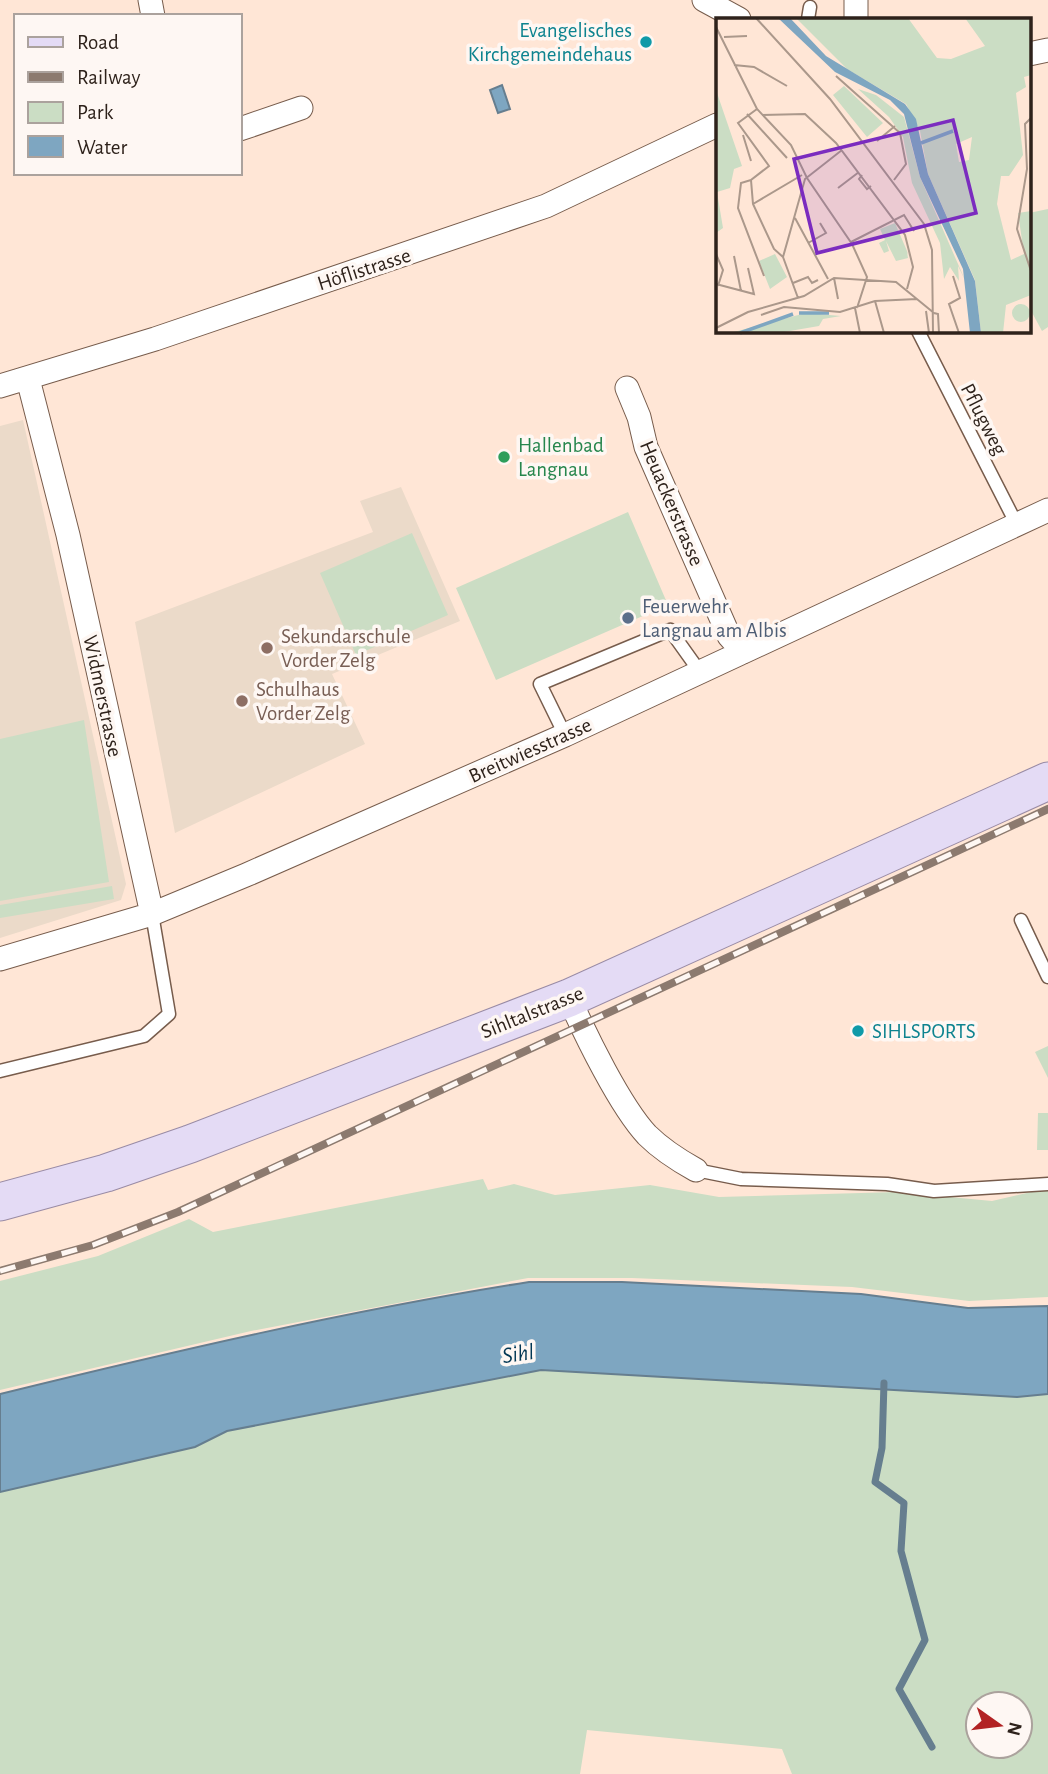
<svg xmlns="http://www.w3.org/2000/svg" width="1048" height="1774" font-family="'Alegreya Sans',sans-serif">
<rect width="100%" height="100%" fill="#ffe6d6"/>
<path fill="#ebdac9" d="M23 420 126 884 121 900 0 938V426Z
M401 487 460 621 332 674 365 744 175 833 135 622 373 532 360 501Z"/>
<path fill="#cbddc4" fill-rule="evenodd" d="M1048 209V327L1042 331 1029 307V213Z
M628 512 668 605 496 680 456 588Z
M412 533 448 615 356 655 320 573Z
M84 720 109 882 0 901V739Z
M112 886 114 899 0 918V905Z
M1048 1046V1078L1035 1052Z
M1038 1113H1048V1150H1037Z
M483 1179 488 1190 514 1184 555 1195 650 1185 719 1197 897 1192 992 1201 1048 1188V1297L969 1301 852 1287 632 1278H528L251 1331 0 1390V1281L98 1256 189 1219 213 1232Z
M541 1370 1017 1397 1048 1394V1774H792L782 1749 587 1730 580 1774H0V1492L195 1447 226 1431ZM978 1704H1020V1746H978Z"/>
<path fill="#7ea6c1" stroke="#667e8f" stroke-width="2" d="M502 85 510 109 498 113 490 90Z
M529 1282H622L861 1294 968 1308 1048 1306V1394L1017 1397 541 1370 227 1431 195 1447 0 1492V1394C175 1351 351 1310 529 1282Z"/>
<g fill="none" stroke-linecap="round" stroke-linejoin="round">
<path stroke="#667e8f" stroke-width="7" d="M884 1383 882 1448 875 1482 904 1503 901 1551 925 1640 899 1689 932 1747"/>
<g stroke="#775c4c" stroke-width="15">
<path id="service" d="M808 19 810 7
M918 331 1017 525
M565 735 540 684 670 630 700 672
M1021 920 1048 977
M0 1071 144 1036 169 1014 152 914
M696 1170 741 1179 887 1184 934 1191 1048 1184"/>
</g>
<g stroke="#775c4c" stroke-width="25">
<path id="minor" d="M150 0 153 16
M704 0 739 19
M856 19V0
M1029 54 1048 50
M240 129 301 108
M28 379 68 535 152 914
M0 386 155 339 546 206 717 125
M627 388 639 417 646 447 729 636 743 652
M0 959 152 914 246 875 565 735 1048 510
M569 998C586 1036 620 1106 647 1135 662 1150 678 1160 696 1170"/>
</g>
<g stroke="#998ba5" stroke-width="39">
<path id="primary" d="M0 1202 106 1173 190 1144 569 998 1048 781"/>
</g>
<use href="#service" stroke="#fff" stroke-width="12"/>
<use href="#minor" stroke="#fff" stroke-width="23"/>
<use href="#primary" stroke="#e4dbf5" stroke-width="37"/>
<g stroke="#8c7a6f" stroke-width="8">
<path id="rail" d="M0 1271 93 1245 178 1212 1048 809"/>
</g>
<use href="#rail" stroke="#fef7f3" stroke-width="5" stroke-dasharray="16" stroke-linecap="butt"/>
</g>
<g fill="#0f9aa8" stroke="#fef7f3" stroke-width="2.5">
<circle cx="646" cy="42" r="7"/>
<circle cx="858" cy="1031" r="7"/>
</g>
<circle fill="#2e9e5b" stroke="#fef7f3" stroke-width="2.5" cx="504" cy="457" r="7"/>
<circle fill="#5c6f8a" stroke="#fef7f3" stroke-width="2.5" cx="628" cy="618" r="7"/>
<g fill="#8d6e63" stroke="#fef7f3" stroke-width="2.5">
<circle cx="267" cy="648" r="7"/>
<circle cx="242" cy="701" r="7"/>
</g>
<g text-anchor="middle" stroke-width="7" stroke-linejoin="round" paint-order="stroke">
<g font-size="21" fill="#0d838f" stroke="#fef7f3" text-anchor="end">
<text x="632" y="37">Evangelisches<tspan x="632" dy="24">Kirchgemeindehaus</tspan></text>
<text x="872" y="1038" text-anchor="start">SIHLSPORTS</text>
</g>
<g font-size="21" fill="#2e221b" stroke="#fef7f3">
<text transform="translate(364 269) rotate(-18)" y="7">Höflistrasse</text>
<text transform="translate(984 419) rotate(63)" y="7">Pflugweg</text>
<text transform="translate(672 503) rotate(67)" y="7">Heuackerstrasse</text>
<text transform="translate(103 696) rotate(78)" y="7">Widmerstrasse</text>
<text transform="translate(530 750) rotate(-24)" y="7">Breitwiesstrasse</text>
<text transform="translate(532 1012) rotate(-22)" y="7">Sihltalstrasse</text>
</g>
<g font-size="21" fill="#27864d" stroke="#fef7f3" text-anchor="start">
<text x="518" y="452">Hallenbad<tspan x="518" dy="24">Langnau</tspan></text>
</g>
<g font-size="21" fill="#4e5e75" stroke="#fef7f3" text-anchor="start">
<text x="642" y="613">Feuerwehr<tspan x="642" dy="24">Langnau am Albis</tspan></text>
</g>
<g font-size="21" fill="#785e54" stroke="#fef7f3" text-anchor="start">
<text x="281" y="643">Sekundarschule<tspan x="281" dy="24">Vorder Zelg</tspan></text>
<text x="256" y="696">Schulhaus<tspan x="256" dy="24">Vorder Zelg</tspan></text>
</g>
<g font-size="23" font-style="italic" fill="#023754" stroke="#fef7f3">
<text transform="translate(518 1353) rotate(-8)" y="8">Sihl</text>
</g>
</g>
<g transform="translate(716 18)">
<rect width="315" height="315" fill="#ffe6d6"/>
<path d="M80 0H192L221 40 235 41 269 28 249 0H315V57L308 59 310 69 300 75 307 137 293 158H285L281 186 295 242 308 236 302 195 315 193V277L290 287 287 315H265L259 262 212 156 204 113 190 86 131 51ZM256 119 253 142 243 144 240 126ZM128 68 167 105 151 119 117 77ZM142 71 160 77 188 99 204 159 249 262 242 248 243 263 234 249 228 261 224 225 196 165 187 119 173 99ZM0 72 26 148 18 151 14 170 1 174 7 210 0 215ZM179 205 194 240 191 234 192 240 180 243 170 223 173 233 168 235 163 225 169 222 164 211ZM59 236 71 259 54 271 43 243ZM296 295a9 9 0 1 1 18 0a9 9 0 1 1-18 0ZM90 295 125 298 107 301 103 308 62 315H14Z" fill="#cbddc4" fill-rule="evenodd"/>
<path d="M62 0H74L110 38 189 86 200 101 212 156 259 263 265 315H254L247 251 204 159 188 96 174 82 119 54Z" fill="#7ea6c1"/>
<path fill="none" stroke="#7ea6c1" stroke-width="3.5" d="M205 125 237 113M83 295H113M24 315 77 296"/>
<path fill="none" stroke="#ab988b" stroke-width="2" d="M40 0 114 81 208 206 216 232 217 315M0 9 41 91 75 127 91 160 136 226 151 259 141 290M8 19 31 18M18 47 38 49 71 68M120 58 184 115 190 146 178 162M41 91 22 105 53 148 35 162 37 186 58 231 67 239 82 280M31 96 71 140M46 97 89 96 120 125 189 217 197 249 191 271M315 100 309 106 311 151 301 211 315 253M27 117 35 143M161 123 179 108M146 157 143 161 151 171 155 168M35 162 25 165 22 190 48 258M122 170 143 154M37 186 86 157M79 200 112 261M135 224 188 197 198 213M92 225 110 215 104 205M0 236 7 252 2 268M18 238 25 273M67 239 89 161 126 132M237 258 244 280 233 286 243 315M118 260 122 281M77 265 92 259 96 265 102 262M0 266 38 276 32 250M159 283 168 315M139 290 144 315M210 293 213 315M218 295 222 296 223 315M45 297 68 289 124 294 159 283 201 281M0 310 32 294 88 278 118 260 180 264 218 295"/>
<path fill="#7b2cbf" fill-opacity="0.15" stroke="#7b2cbf" stroke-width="3.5" d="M237 102 260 195 101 235 78 141Z"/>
<rect width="315" height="315" fill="none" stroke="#2e221b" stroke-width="3.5"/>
</g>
<rect x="14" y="14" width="228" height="161" fill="#fef7f3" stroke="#aba29d" stroke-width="2"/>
<rect x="28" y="37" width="35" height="10" fill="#e4dbf5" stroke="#aba29d" stroke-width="2"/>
<text x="77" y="49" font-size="21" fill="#2e221b">Road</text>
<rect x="28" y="72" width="35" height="10" fill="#8c7a6f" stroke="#aba29d" stroke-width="2"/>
<text x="77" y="84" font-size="21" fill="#2e221b">Railway</text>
<rect x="28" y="102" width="35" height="21" fill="#cbddc4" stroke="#aba29d" stroke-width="2"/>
<text x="77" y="119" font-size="21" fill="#2e221b">Park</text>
<rect x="28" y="136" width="35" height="21" fill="#7ea6c1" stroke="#aba29d" stroke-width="2"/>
<text x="77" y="154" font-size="21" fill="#2e221b">Water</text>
<g transform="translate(999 1725) rotate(104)"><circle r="33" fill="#fef7f3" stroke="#aba29d" stroke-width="2"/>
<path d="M0-5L12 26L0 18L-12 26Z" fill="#b22223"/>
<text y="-10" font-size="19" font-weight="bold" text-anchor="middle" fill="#2e221b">N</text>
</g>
</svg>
